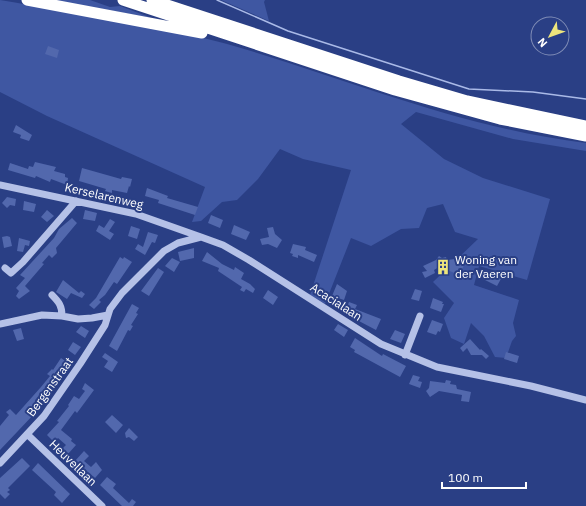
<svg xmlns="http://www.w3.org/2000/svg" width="586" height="506" font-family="'IBM Plex Sans',sans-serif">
<rect width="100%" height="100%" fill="#2a3f85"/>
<path fill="#3f57a2" d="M0 0C80 14 163 25 241 48 355 82 467 129 586 143V151L513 139 416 112 401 124 444 159 483 178 550 199 527 280 479 266 474 285 519 300 513 323 516 336 512 341 506 358 495 357 484 336 471 323 464 344 451 338 444 318 454 303 433 282 478 239 455 232 443 204 427 208 419 228 401 229 371 246 351 238 325 304 310 295 351 170 303 159 280 149 258 179 237 200 222 202 201 221 192 222 205 187 47 116 0 92Z
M52 0H90L110 7 120 6 152 18Z
M221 0H265L264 2 269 21Z"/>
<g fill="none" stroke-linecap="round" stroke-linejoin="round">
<path stroke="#aabae7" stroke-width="1.5" d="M217 0 288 31 469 89 533 92 586 99"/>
</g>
<path fill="#5268ad" d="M48 46 59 50 57 58 45 54Z
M16 125 32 135 29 141 20 138 21 135 13 132Z
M35 162 56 167 54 171 65 174V177L68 178 67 185 51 179 50 182 36 176 35 178 8 170 10 163 28 169 29 166 33 167Z
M82 168 121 179 122 177 132 179 130 187 129 186 127 193 112 190V193L105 191 106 189 79 181Z
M147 188 168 196 167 198 198 207 195 215 158 203 159 200 145 196Z
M7 197 16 199 15 206 10 205 7 208 2 203Z
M24 201 36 204 34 212 23 210Z
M47 210 54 216 47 222 41 217Z
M85 210 97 213 95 221 83 219Z
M211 215 223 220 220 228 208 223Z
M72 218 77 223 56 248 57 253 52 258 49 255 42 263 44 264 25 286 30 291 19 299 16 296 19 291 16 288 25 278 20 275 54 238 59 229Z
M110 219 115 222 109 231 114 234 110 240 96 231 99 225 104 228Z
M234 225 250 232 246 240 231 234Z
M131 226 140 229 137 239 128 236Z
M273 227 275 234 282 240 277 248 268 244 262 245 260 239 269 237 267 228Z
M148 232 158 235 155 243 152 242 145 255 135 249 138 244 143 247Z
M7 236 10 237 12 246 4 248 2 237Z
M19 238 30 241 29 246 25 245 23 252 17 251Z
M293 244 306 247 305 250 317 255 314 262 298 255V258L292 256 293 254 290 253Z
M194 248V258L180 261 178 252Z
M207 252 222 264 234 270 235 267 244 273 241 279 250 284 255 289 253 293 246 289 244 292 240 290 242 287 218 271 219 268 202 261Z
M439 256 442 258 446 257 447 260 455 259 461 261 460 264 464 265 460 275 439 267 434 270 435 273 425 278 422 272 427 271 423 266 436 260Z
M120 257 123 259 124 257 132 262 117 284 114 282 105 295 99 300 101 302 94 309 89 305 96 298Z
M172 258 180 262 174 272 165 266Z
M158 268 164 272 149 296 141 291Z
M486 270 497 277 498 275 502 277 497 286 481 278Z
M63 280 79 293 81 291 85 294 82 298 71 293 67 299 56 292Z
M337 284 347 291 344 300 332 296Z
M415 289 422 291 419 301 411 299Z
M268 290 278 297 273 305 263 298Z
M433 298 443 302 442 304H444L441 312 430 308Z
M349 302 357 305 355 309 381 319 376 330 357 320V319L345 313Z
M132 304 139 308 136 313 138 314 131 325 133 326 130 331 128 330 117 351 109 346Z
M432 320 443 324 440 332 438 331 436 335 427 332Z
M338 324 348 330 344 337 334 330Z
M81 326 89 331 85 338 76 332Z
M21 328 24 339 17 341 13 330Z
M395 330 405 334 401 343 390 339Z
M355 338 382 356 383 354 406 366 400 377 354 352 355 350 350 347Z
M470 339 480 350 481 349 489 356 486 359 482 355H471L467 348 463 352 460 348Z
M73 342 81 347 75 355 68 350Z
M506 352 519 356 517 363 504 359Z
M105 353 118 362 112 372 104 367 108 361 102 357Z
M61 358 68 363 40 399 42 400 33 411 35 413 0 450V426L9 415 6 412 10 409 16 415 41 387 50 376 47 374 52 369 53 370Z
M413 375 420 377 418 381 422 382 420 388 409 384Z
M446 380 451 381 450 384 456 385 457 389 471 392 469 402 461 401 462 395 439 391 430 397 426 391 429 388 430 381 445 383Z
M85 383 94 390 77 413 75 411 61 430 72 439 71 441 76 445 68 454 62 449 66 445 58 438 54 442 47 435 59 422 57 421 69 406 68 405 74 396 79 399 85 391 82 389Z
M112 415 123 425 116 433 105 422Z
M129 428 138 437 134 441 129 437 126 438 125 433Z
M84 451 89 456 84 461 91 467 96 462 102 470 95 478 75 461Z
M22 458 30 466 8 488 10 490 7 492 10 494 5 499 0 494V478Z
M38 463 70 494 62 503 54 495 56 492 32 470Z
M107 477 116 484 113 488 129 503 132 499 136 502 133 506H122L100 485Z"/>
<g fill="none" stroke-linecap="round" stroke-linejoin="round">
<path stroke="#b5c1e7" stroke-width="7" d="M0 185 136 214 201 237
M5 268 11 273 23 262 76 201
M52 295C59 302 62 306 62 316
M0 324 42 315 62 316 78 319 92 318 108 315
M405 355 420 316
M28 435 102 506
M0 463 44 416 80 364 105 325 110 309 122 293 164 251 178 243 201 237 223 245 249 260 381 344 437 367 531 386 586 400"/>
<path stroke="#fff" stroke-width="11" d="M27 0 202 33
M123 0 395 90 500 119 586 136
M152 0 399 81 467 101 586 126"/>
</g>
<defs>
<g id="building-bare" transform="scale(1.2)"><path d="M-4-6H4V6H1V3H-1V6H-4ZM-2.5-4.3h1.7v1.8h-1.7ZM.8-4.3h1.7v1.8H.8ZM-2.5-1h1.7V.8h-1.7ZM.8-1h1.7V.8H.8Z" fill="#eee57c" stroke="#2a3f85" stroke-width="2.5" paint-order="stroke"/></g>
</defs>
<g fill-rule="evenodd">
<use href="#building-bare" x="443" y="267"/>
</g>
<g text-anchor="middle" stroke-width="4" stroke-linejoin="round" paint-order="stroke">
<g font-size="12" fill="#fff" stroke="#2a3f85">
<text transform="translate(104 196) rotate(13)" y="4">Kerselarenweg</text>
<text transform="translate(336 302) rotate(33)" y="4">Acacialaan</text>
<text transform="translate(50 387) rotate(-54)" y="4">Bergenstraat</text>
<text transform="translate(73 463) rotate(44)" y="4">Heuvellaan</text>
</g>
<g font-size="12" fill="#fff" stroke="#2a3f85" text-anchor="start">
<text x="455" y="264">Woning van<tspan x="455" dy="14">der Vaeren</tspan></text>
</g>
</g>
<g transform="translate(550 36) rotate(229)"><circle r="19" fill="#2a3f85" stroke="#7f8cb6"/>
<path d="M0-3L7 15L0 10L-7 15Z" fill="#eee57c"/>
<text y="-6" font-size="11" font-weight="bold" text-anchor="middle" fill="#ffffff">N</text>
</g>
<path d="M442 482v6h84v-6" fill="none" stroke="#ffffff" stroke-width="2"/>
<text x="448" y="482" font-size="12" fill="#ffffff" stroke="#2a3f85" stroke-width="3" paint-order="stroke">100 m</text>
</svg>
